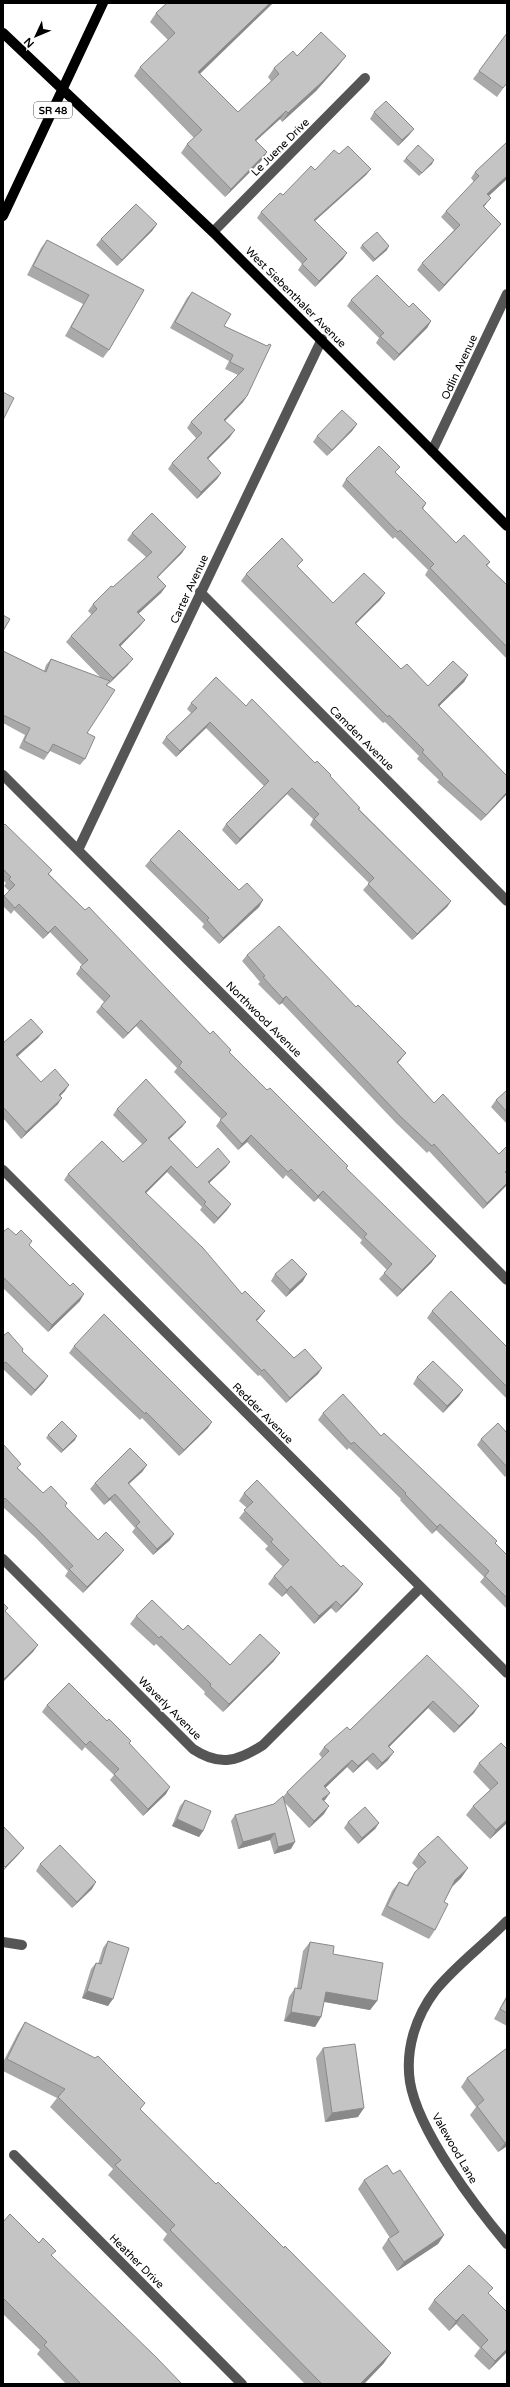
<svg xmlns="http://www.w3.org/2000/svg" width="510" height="2387" font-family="'Varela Round',sans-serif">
<rect width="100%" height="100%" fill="#fff"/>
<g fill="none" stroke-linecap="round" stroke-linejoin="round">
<path stroke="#555" stroke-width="10" d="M213 232 365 78
M432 451 507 294
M200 592 507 901
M3 775 507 1280
M78 850 322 339
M3 1170 507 1673
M3 1559 193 1749C220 1767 238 1761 263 1745L420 1588
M507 1921C485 1944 455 1966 435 1991 416 2016 405 2049 410 2082 418 2131 475 2206 507 2244
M3 1942 22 1945
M14 2155 242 2384"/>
<path stroke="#000" stroke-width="10" d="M3 33 213 232 507 526
M3 216 103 3"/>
</g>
<path fill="#a9a9a9" d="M273 3 200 74 238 112 271 81 268 77 274 68 297 56 339 65 316 91 282 122 280 119 256 141 267 152 261 161 225 197 181 153 187 144 194 138 134 76 140 67 168 40 150 22 156 13Z
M479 71 507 83 497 97 473 79Z
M374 112 414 129 409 135 398 146 370 119Z
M507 142V179L489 196 486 204 484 207 496 230 439 292 417 270 422 263 454 230 441 217 446 211 474 182 471 178 475 172Z
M339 154 371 169 366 175 315 221 343 259 315 287 298 270 302 264 257 218 261 212 315 170Z
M406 158 432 164 419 176 403 161Z
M157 224 152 231 117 266 96 245 101 239Z
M47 240 144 290 109 350 103 358 65 336 83 304 27 275 41 248Z
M362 245 387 250 373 262 360 248Z
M192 292 224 326 267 346 247 396 243 402 225 421 230 437 208 459 221 473 217 479 197 499 168 469 172 463 196 438 187 428 191 422 238 375 225 369 229 361 170 328 187 298Z
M351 300 409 307 431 321 427 328 394 361 376 343 379 338 347 306Z
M357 424 352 431 327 456 313 442 317 436Z
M396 473 426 503 423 509 456 543 490 562 487 566 507 585V659L425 575 428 570 395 537 393 539 342 486 346 479Z
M132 533 182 553 158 577 166 586 161 593 138 613 145 620 140 626 120 646 128 665 107 685 87 733 85 759 80 765 50 751 44 760 19 748 25 735 3 723V651L44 671 46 665 51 659 102 679 66 642 71 636 92 615 88 611 93 604 113 587 146 557 127 540Z
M298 567 333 603 385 593 380 600 356 624 401 669 428 686 468 675 464 682 439 706 507 776V794L481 821 437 782 439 780 417 759 419 756 385 722 383 723 241 581 246 574Z
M191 703 246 706 315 763 330 777 359 809 451 901 447 907 412 940 363 890 369 883 310 825 313 819 287 794 236 845 222 830 226 824 264 786 206 728 176 757 162 743 166 737 191 713 187 709Z
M3 826 52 870 49 874 85 910 346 1168 432 1262 397 1297 379 1279 387 1270 360 1243 362 1240 318 1198 314 1202 286 1175 283 1179 247 1142 238 1150 216 1126 221 1119 174 1072 177 1068 136 1026 123 1039 96 1012 101 1006 104 1002 76 974 82 965 50 932 43 939 14 910 11 914 3 906V897L9 891 4 886 6 883 3 880Z
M150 860 263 900 259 907 219 944 202 927 204 924 145 866Z
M247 955 401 1059 398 1063 434 1103 507 1174V1185L483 1209 429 1151 427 1153 396 1123 282 1003 279 1005 258 984 260 982 242 961Z
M43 1032 38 1038 17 1057 41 1082 65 1091 60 1096 58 1104 21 1139 3 1118V1043Z
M507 1090V1124L491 1107 496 1100Z
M117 1109 186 1122 182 1127 169 1139 197 1168 230 1162 226 1167 209 1183 231 1204 227 1210 214 1224 200 1210 202 1207 167 1172 146 1193 261 1316 257 1321 294 1358 322 1368 318 1374 286 1403 260 1375 258 1376 64 1180 68 1174 123 1162 142 1144 113 1115Z
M3 1232 16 1235 29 1245 80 1301 48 1332 3 1288Z
M275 1274 303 1281 286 1297 271 1281Z
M432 1311 507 1347V1399L427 1318Z
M3 1336 23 1349 22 1351 44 1382 31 1396 3 1369Z
M74 1346 208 1428 179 1456 142 1418 140 1420 69 1353Z
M417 1377 463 1390 459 1396 443 1413 413 1384Z
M323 1413 381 1436 507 1555V1609L480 1582 484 1577 436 1530 432 1534 400 1500 401 1499 349 1448 347 1450 318 1420Z
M507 1433V1475L505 1477 477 1445 481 1439Z
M48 1435 75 1440 61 1453 46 1438Z
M3 1444 18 1468 43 1493 65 1506 98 1540 124 1550 119 1556 83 1593 65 1576 68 1571 35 1537 3 1507Z
M147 1465 142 1472 129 1484 170 1540 153 1555 132 1532 135 1528 110 1500 104 1505 90 1489 95 1483Z
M244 1493 358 1591 336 1613 331 1608 314 1624 286 1593 282 1597 268 1584 274 1576 283 1567 265 1549 268 1546 239 1518 247 1508 239 1501Z
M136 1616 183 1630 230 1665 274 1661 223 1712 204 1694 205 1692 156 1644 154 1646 130 1624Z
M427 1655 474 1713 454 1733 428 1708 389 1747 388 1760 377 1770 367 1760 353 1773 347 1767 325 1788 324 1801V1814L309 1828 284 1802 291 1849 274 1854 270 1840 238 1849 231 1821 235 1815 274 1804 283 1797 287 1792 322 1758 319 1754 324 1747 350 1730Z
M47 1705 107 1721 131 1741 129 1744 166 1794 143 1816 110 1780 114 1775 85 1747 82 1751 42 1712Z
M507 1749V1823L490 1839 466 1815 473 1806 490 1790 473 1772 479 1763Z
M185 1800 203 1831 199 1837 172 1826 180 1806Z
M348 1822 379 1823 375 1829 358 1844 344 1828Z
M418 1854 468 1868 461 1878 452 1887 444 1902 435 1930 429 1939 381 1915 392 1891 399 1882 406 1886 415 1872 418 1869 412 1863Z
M40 1864 92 1889 72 1908 36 1871Z
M108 1941V2006L82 1998 91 1969 96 1963 98 1964 103 1948Z
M310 1942 333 1954 377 2001 370 2010 324 2002 321 2017 315 2027 284 2021 289 1997 295 1988H297L303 1951Z
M507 1995V2026L494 2019Z
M25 2022 141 2110 384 2363 364 2384H305L163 2240 167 2234 108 2175 113 2169 50 2107 57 2098 3 2071V2062L18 2033Z
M323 2048 358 2117 325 2122 316 2058Z
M507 2048V2146L498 2152 470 2115 476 2107 461 2087 467 2078Z
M393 2174 444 2235 438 2244 397 2271 382 2248 388 2239 390 2238 358 2189 364 2180Z
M3 2222 52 2256 182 2384H66L37 2354 40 2350 3 2314Z
M489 2294 507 2352 489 2370 474 2356 480 2348 456 2324 449 2331 428 2309 434 2300Z"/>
<path fill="#898989" d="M270 3H273L192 81 198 72Z
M346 56 339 65 316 91 282 122 288 113Z
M286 111 280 119 248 148 255 140Z
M414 129 409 135 398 146 402 140Z
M267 152 261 161 225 197 231 189Z
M434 160 432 164 419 176 422 173Z
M371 169 366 175 309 226 314 220Z
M507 176V179L483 201 487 194Z
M491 198 486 204 478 213 483 206Z
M157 224 152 231 117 266 122 260Z
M501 224 496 230 439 292 444 285Z
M389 246 387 250 373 262 375 259Z
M347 253 343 259 315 287 319 281Z
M431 321 427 328 394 361 399 354Z
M247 396 243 402 220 426 224 420Z
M357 424 352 431 327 456 332 450Z
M235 430 230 437 202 465 207 458Z
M221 473 217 479 197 499 201 492Z
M186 547 182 553 152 583 157 577Z
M166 586 161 593 133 619 137 612Z
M385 593 380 600 350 629 355 623Z
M145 620 140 626 115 652 119 645Z
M133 659 128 665 108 685 113 678Z
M468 675 464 682 434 711 438 705Z
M210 722 206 728 176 757 180 751Z
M292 788 287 794 236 845 240 839Z
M507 792V794L481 821 486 815Z
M263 900 259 907 219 944 223 938Z
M451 901 447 907 412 940 417 934Z
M55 926 50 932 43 939 48 933Z
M286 996 282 1003 279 1005 283 999Z
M141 1020 136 1026 123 1039 128 1033Z
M43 1032 38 1038 11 1062 16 1055Z
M406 1053 401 1059 392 1068 397 1062Z
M69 1085 65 1091 55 1101 59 1095Z
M62 1098 58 1104 21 1139 26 1132Z
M186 1122 182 1127 164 1144 168 1138Z
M251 1135 247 1142 238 1150 242 1144Z
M230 1162 226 1167 204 1188 208 1182Z
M171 1166 167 1172 141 1198 145 1192Z
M507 1183V1185L483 1209 487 1203Z
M323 1191 318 1198 314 1202 318 1196Z
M231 1204 227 1210 214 1224 218 1218Z
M436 1256 432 1262 397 1297 402 1290Z
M307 1274 303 1281 286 1297 290 1290Z
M84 1294 80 1301 48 1332 52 1325Z
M265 1311 261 1316 252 1326 256 1320Z
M322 1368 318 1374 286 1403 290 1398Z
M48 1376 44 1382 31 1396 35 1390Z
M463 1390 459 1396 443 1413 447 1406Z
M212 1422 208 1428 179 1456 184 1450Z
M77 1436 75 1440 61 1453 63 1450Z
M147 1465 142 1472 123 1489 128 1483Z
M115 1494 110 1500 104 1505 109 1499Z
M440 1524 436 1530 432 1534 437 1527Z
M174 1534 170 1540 153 1555 157 1549Z
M124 1550 119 1556 83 1593 87 1587Z
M363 1584 358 1591 336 1613 341 1606Z
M291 1586 286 1593 282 1597 287 1590Z
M336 1601 331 1608 314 1624 319 1616Z
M38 1645 33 1652 3 1682V1680Z
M280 1653 274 1661 223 1712 229 1704Z
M433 1701 428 1708 382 1754 388 1746Z
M479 1706 474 1713 454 1733 459 1726Z
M394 1752 388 1760 377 1770 382 1763Z
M373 1753 367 1760 353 1773 358 1766Z
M352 1760 347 1767 319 1794 324 1786Z
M170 1787 166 1794 143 1816 148 1809Z
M330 1793 325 1800 317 1807 322 1799Z
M329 1806 324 1814 309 1828 314 1821Z
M177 1819 203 1831 199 1837 172 1826Z
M507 1820V1823L490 1839 496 1830Z
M379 1823 375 1829 358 1844 362 1838Z
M275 1833 270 1840 238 1849 243 1842Z
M295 1842 291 1849 274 1854 278 1847Z
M24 1848 19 1854 3 1871 5 1867Z
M468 1868 461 1878 448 1890 455 1880Z
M96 1882 92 1889 72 1908 77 1902Z
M87 1991 113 1999 108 2006 82 1998Z
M326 1992 377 2001 370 2010 320 2001Z
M291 2012 321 2017 315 2027 284 2021Z
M364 2108 358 2117 325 2122 332 2113Z
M507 2142V2146L498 2152 505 2143Z
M444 2235 438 2244 397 2271 404 2262Z
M463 2314 456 2324 449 2331 456 2321Z
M507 2349V2352L489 2370 495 2361Z
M391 2353 384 2363 364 2384H360Z"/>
<path fill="#c4c4c4" stroke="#898989" d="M167 3H270L198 72 238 112 279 74 274 68 293 51 297 56 321 32 346 56 322 82 288 113 286 111 255 140 267 152 231 189 187 144 202 130 140 67 175 33 156 13Z
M507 33V83L503 88 479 71Z
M386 101 414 129 402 140 374 112Z
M507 142V176L487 194 491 198 483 206 501 224 444 285 422 263 460 225 446 211 479 176 475 172Z
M418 145 434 160 422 173 406 158Z
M348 146 371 169 314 220 347 253 319 281 302 264 307 259 261 212 280 193 283 195 311 166 315 170 334 150 339 154Z
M136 204 157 224 122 260 101 239Z
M377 232 389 246 375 259 362 245Z
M47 240 144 290 109 350 71 327 89 295 33 266Z
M377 275 409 307 413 303 431 321 399 354 380 336 384 333 351 300Z
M192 292 231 314 224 326 267 346 269 344 271 345 247 396 224 420 235 430 207 458 221 473 201 492 172 463 202 433 191 422 244 369 230 362 233 355 175 322Z
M3 392 14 398 3 420Z
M342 410 357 424 332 450 317 436Z
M379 446 400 467 395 472 426 503 422 508 456 543 464 535 490 562 486 565 507 585V647L430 568 434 564 400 530 398 532 346 479Z
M152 513 186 547 157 577 166 586 137 612 145 620 119 645 133 659 113 678 71 636 97 609 93 604 111 586 113 587 152 552 132 533Z
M282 538 303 560 297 566 333 603 364 573 385 593 355 623 401 669 407 664 428 686 453 661 468 675 438 705 507 776V792L486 815 442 775 443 774 422 752 424 750 389 715 388 717 246 574Z
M3 615 10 619 3 631Z
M3 651 46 672 51 659 110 681 106 685 115 690 87 733 95 737 85 759 53 744 48 753 24 741 30 728 3 715Z
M216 677 246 706 252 699 315 763 317 761 331 775 330 776 360 808 358 809 451 901 417 934 368 884 374 878 314 819 319 814 292 788 240 839 226 824 269 781 210 722 180 751 166 737 197 708 191 703Z
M5 824 52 870 48 874 85 910 89 907 210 1034 213 1031 231 1050 229 1052 267 1090 270 1088 348 1166 346 1168 436 1256 402 1290 384 1273 392 1264 364 1237 367 1234 323 1191 318 1196 291 1169 288 1172 251 1135 242 1144 220 1120 227 1114 179 1066 182 1062 141 1020 128 1033 101 1006 110 996 80 967 88 960 55 926 48 933 19 904 15 908 4 896 15 885 9 879 11 877 3 869V826Z
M179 830 239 890 247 883 263 900 223 938 207 920 209 918 150 860Z
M279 926 356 1007 358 1005 406 1053 397 1062 434 1103 443 1094 499 1154 507 1146V1170L505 1172 507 1174V1183L487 1203 434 1144 432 1146 401 1117 286 996 283 999 263 977 265 976 247 955Z
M31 1019 43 1032 16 1055 41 1082 55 1069 69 1085 59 1095 62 1098 26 1132 3 1107V1043Z
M146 1079 186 1122 168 1138 197 1168 218 1148 230 1162 208 1182 231 1204 218 1218 204 1204 206 1202 171 1166 145 1192 203 1248 242 1294 245 1291 265 1311 256 1320 294 1358 305 1349 322 1368 290 1398 264 1369 262 1371 68 1174 102 1141 123 1162 147 1140 117 1109Z
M507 1090V1112L496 1100Z
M8 1228 16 1235 21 1230 32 1241 29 1245 70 1286 73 1283 84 1294 52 1325 3 1277V1232Z
M292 1259 307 1274 290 1290 275 1274Z
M451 1291 507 1347V1387L432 1311Z
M104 1314 212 1422 184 1450 146 1412 145 1414 74 1346Z
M8 1332 23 1349 22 1351 48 1376 35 1390 6 1362 3 1364V1336Z
M433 1361 463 1390 447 1406 417 1377Z
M343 1394 381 1436 384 1433 426 1473 497 1541 495 1543 507 1555V1598L485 1576 489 1571 440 1524 437 1527 405 1494 406 1493 354 1442 351 1444 323 1413Z
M62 1421 77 1436 63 1450 48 1435Z
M498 1423 507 1433V1467L481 1439Z
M3 1444 21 1464 17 1468 43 1493 51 1486 67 1503 65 1506 98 1540 106 1532 124 1550 87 1587 69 1569 73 1566 39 1531 5 1498 3 1500Z
M130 1448 147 1465 128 1483 174 1534 157 1549 136 1526 140 1522 115 1494 109 1499 95 1483Z
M257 1480 341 1567 343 1565 363 1584 341 1606 336 1601 319 1616 291 1586 287 1590 274 1576 289 1560 271 1542 273 1539 244 1510 253 1502 244 1493Z
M152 1600 183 1630 188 1625 230 1665 260 1634 280 1653 229 1704 210 1686 211 1684 161 1636 159 1638 136 1616Z
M3 1603 8 1608 5 1611 38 1645 3 1680Z
M427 1655 479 1706 459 1726 433 1701 388 1746 394 1752 382 1763 373 1753 358 1766 352 1760 324 1786 330 1793 322 1799 329 1806 314 1821 287 1792 329 1751 324 1747 347 1727 350 1730Z
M69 1683 107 1721 109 1719 131 1741 129 1743 170 1787 148 1809 114 1774 119 1769 90 1741 86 1745 47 1705Z
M501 1743 507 1749V1820L496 1830 473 1806 498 1783 479 1763Z
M283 1796 295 1842 278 1847 275 1833 243 1842 235 1815 274 1804Z
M185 1800 211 1811 203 1831 177 1819Z
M365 1807 379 1823 362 1838 348 1822Z
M3 1826 24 1848 5 1867 3 1865Z
M438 1836 468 1868 455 1880 444 1902 448 1904 435 1930 387 1906 399 1882 408 1886 415 1872 426 1862 418 1854Z
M60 1845 96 1882 77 1902 40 1864Z
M108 1941 129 1948 113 1999 87 1991 96 1963 101 1964Z
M310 1942 334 1946 333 1954 383 1963 377 2001 326 1992 321 2017 291 2012 295 1988 301 1989Z
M507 1997V2013L500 2009Z
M25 2022 95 2058 98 2056 145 2103 140 2109 216 2184 218 2182 284 2248 285 2246 391 2353 360 2384H322L170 2230 175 2225 115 2165 121 2160 58 2097 65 2089 7 2059Z
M355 2044 364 2108 332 2113 323 2048Z
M507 2048V2142L505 2143 477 2106 484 2100 467 2078Z
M387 2165 393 2174 400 2170 444 2235 404 2262 388 2239 399 2232 364 2180Z
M10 2214 39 2243 43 2238 56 2251 51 2255 156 2357 182 2384H81L44 2345 47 2342 3 2298V2222Z
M469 2265 493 2288 488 2293 507 2312V2349L495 2361 481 2347 488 2340 463 2314 456 2321 434 2300Z"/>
<g text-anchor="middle" stroke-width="4" stroke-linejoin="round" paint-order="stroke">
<rect fill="#fff" stroke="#4c4c4c" stroke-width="1" x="34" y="102" width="38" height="16" rx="3"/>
<g font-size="10" font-weight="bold" fill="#000">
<text x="53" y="114">SR 48</text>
</g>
<g font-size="11" fill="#000" stroke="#fff">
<text transform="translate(280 147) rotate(-45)" y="4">Le Juene Drive</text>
<text transform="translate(296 297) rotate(45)" y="4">West Siebenthaler Avenue</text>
<text transform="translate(459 367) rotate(-65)" y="4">Odlin Avenue</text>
<text transform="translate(189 589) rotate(-65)" y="4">Carter Avenue</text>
<text transform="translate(362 738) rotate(45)" y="4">Camden Avenue</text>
<text transform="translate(264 1019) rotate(45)" y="4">Northwood Avenue</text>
<text transform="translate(263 1413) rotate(45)" y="4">Redder Avenue</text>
<text transform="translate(170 1708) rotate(45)" y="4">Waverly Avenue</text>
<text transform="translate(455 2148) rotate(60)" y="4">Valewood Lane</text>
<text transform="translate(137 2261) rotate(45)" y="4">Heather Drive</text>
</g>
</g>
<rect width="510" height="2387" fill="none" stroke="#000000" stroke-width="8"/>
<g transform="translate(36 36) rotate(226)" stroke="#ffffff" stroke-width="3" paint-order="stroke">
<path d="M0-3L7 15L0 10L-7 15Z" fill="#000000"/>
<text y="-6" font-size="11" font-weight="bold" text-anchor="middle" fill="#000000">N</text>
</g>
</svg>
